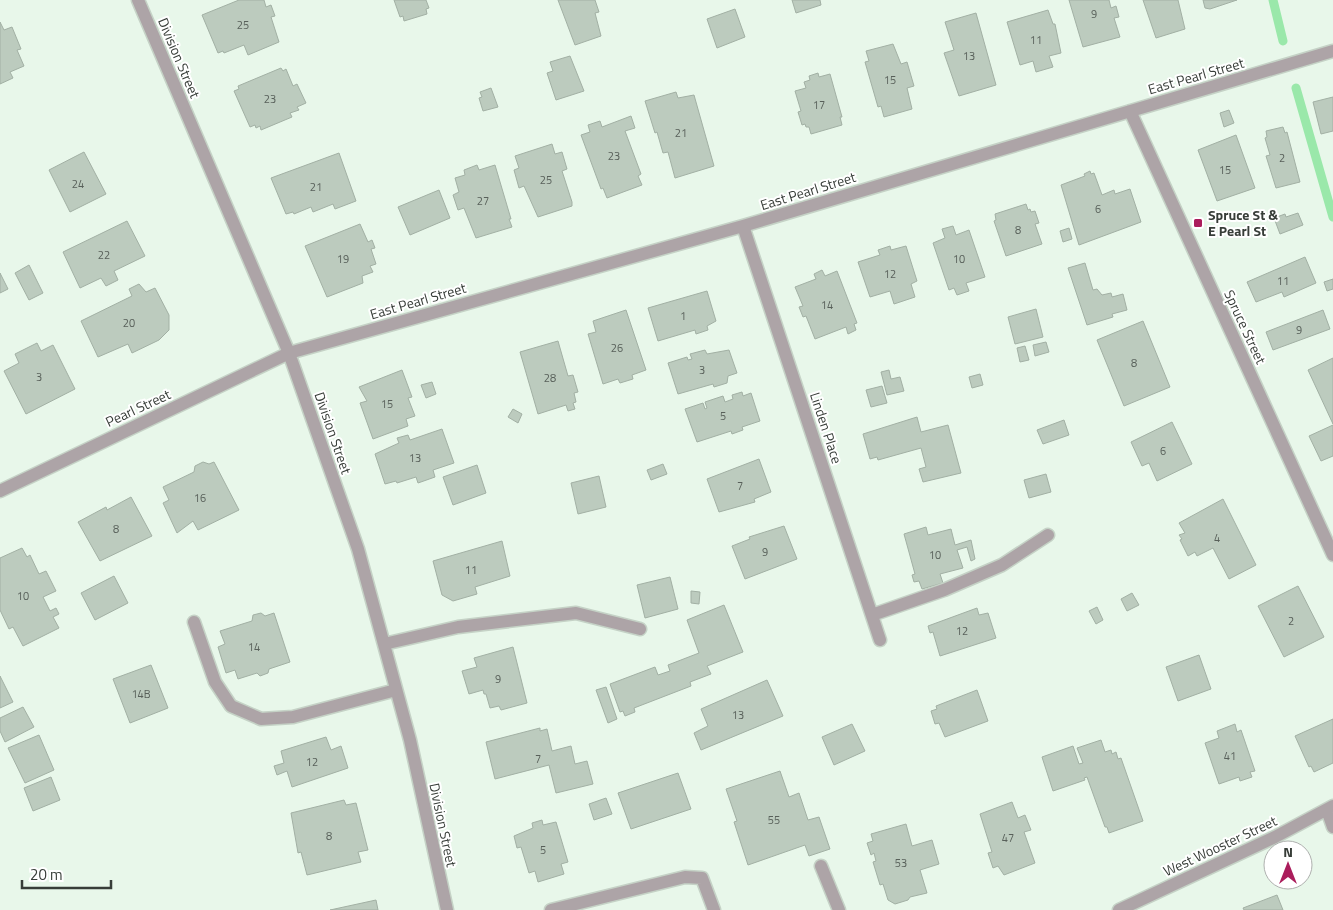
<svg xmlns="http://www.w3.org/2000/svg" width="1333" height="910" font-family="'Titillium Web',sans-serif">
<rect width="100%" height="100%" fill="#e8f7ea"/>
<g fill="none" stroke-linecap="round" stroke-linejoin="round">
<path stroke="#9ae8aa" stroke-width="9" d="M1273 0 1283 41
M1296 88 1333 217"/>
</g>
<path fill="#bccbbe" stroke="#a2b0a4" d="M239 0H264L266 7 271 5 275 16 271 17 279 42 248 55 244 45 224 53 223 51 218 53 202 15Z
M394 0H426L429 8 426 9 427 14 404 21 403 16 400 17Z
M558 0H595L599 12 595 13 601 36 575 45Z
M792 0H820L821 5 796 13Z
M1069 0H1109L1111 8 1116 6 1119 17 1114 18 1120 37 1083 47Z
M1143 0H1178L1185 29 1156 38Z
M1203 0H1237L1210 9 1205 8Z
M735 9 745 37 717 48 707 19Z
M1048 10 1053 24H1055L1061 53 1049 56 1053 67 1036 72 1033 61 1020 65 1007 22Z
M976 13 996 85 959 96 944 53 954 50 945 22Z
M0 22 4 30 12 27 21 49 17 50 24 66 10 72 13 78 0 84Z
M893 44 901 64 907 62 914 86 907 88 912 109 884 117 881 106 878 107 865 62 869 61 866 51Z
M570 56 584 91 556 100 547 73 553 71 550 62Z
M281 68 283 71 286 69 293 86 297 84 306 103 297 107 299 110 290 113 292 117 261 130 260 126 256 128 255 125 250 127 234 91 239 89 238 86Z
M818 73 819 77 830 74 842 117H840L842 125 811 134 809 127H806L805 124 802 125 798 112 801 111 795 91 806 88 804 82 810 80 809 76Z
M491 88 498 107 483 111 479 98 482 97 480 92Z
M676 92 678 98 694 95 714 166 675 178 668 152 663 153 657 132 655 133 645 101Z
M1333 97V131L1321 134 1313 102Z
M1229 110 1234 123 1224 127 1220 113Z
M631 116 635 128 625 131 641 174 638 176 642 185 607 198 603 188 601 189 581 135 590 132 588 125 600 121 602 127Z
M1283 127 1285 133 1287 132 1300 182 1276 188 1266 156 1270 155 1265 138 1267 137 1266 131Z
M1236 135 1255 188 1217 201 1198 150Z
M552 144 555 154 562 152 567 169 562 171 572 202V206L538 217 524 186 519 188 514 170 519 168 515 156Z
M84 152 106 194 70 212 49 170Z
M339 153 356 201 335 209 333 204 313 212 311 207 294 214 293 212 286 214 271 178Z
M477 165 479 170 495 165 511 219H509L512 227 476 238 464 208 458 210 453 195 459 192 455 178 465 175 464 170Z
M1090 171 1091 174 1094 173 1102 195 1114 190 1115 194 1130 189 1141 222 1079 245 1061 185 1085 176 1084 174Z
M439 190 450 218 410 235 398 207Z
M1026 204 1028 210 1030 209 1031 212 1035 211 1039 223 1035 224 1042 244 1006 256 994 221 996 220 995 214Z
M1298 213 1303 225 1280 234 1274 218 1285 214 1286 217Z
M127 221 145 256 114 271 118 280 106 286 101 278 80 288 63 252Z
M360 224 368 242 372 240 375 248 371 249 376 264 370 266 373 272 362 276 363 283 327 297 305 246Z
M953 226 956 235 969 230 985 277 966 283 969 291 957 295 954 288 949 290 933 243 945 238 942 229Z
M1069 228 1072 239 1063 242 1060 231Z
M890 246 891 250 906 246 917 281 911 284 915 297 894 304 890 291 870 297 858 262 880 255 878 250Z
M1305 257 1316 283 1284 297 1282 292 1256 302 1247 282Z
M1085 263 1093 290 1097 289 1102 295 1111 293 1112 297 1123 294 1127 310 1112 314 1113 317 1087 325 1068 268Z
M29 265 43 293 29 300 15 273Z
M822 270 825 276 837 271 857 323 854 324 856 330 848 334 846 327 815 339 806 316 803 317 799 307 803 306 795 287 816 279 814 274Z
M0 273 8 289 0 293Z
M1333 279V289L1327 291 1324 282Z
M139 284 146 292 155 288 169 315V330L159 340 132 353 128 344 98 357 81 321 132 296 129 289Z
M707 291 716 321 707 326 708 330 696 334 695 330 658 341 648 308Z
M1036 309 1043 337 1015 344 1008 317Z
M626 310 646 370 632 375 633 379 620 383 618 379 603 384 588 334 596 332 593 321Z
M1323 310 1330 329 1273 350 1266 332Z
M1143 321 1170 387 1124 406 1097 340Z
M558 341 568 376 573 375 578 392 574 393 576 402 573 403 575 409 568 411 566 405 538 414 520 352Z
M1046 342 1049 352 1035 356 1033 345Z
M37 343 41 351 53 345 75 389 26 414 4 371 19 363 15 354Z
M1025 346 1029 360 1020 362 1017 348Z
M705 350 707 354 729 350 737 373 728 376 727 383 714 387 713 384 678 394 668 363 687 357 688 360 692 359 690 354Z
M1333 358V424L1308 370Z
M402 370 412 397 408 398 415 416 406 419 408 426 373 439 360 403 367 401 359 387Z
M889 370 891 379 900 377 904 391 887 395 881 372Z
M980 374 983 385 972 388 969 377Z
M432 382 436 394 426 398 421 385Z
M882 386 887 403 871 407 866 390Z
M742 392 743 396 751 393 760 421 742 427 743 430 732 434 731 431 697 442 685 409 703 403 705 409 707 408 705 402 723 396 725 402 733 399 732 395Z
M513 409 522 414 518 423 508 417Z
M917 417 921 432 948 425 961 473 923 482 919 469 926 467 921 448 878 460 877 457 870 459 863 434Z
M1064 420 1069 435 1043 444 1037 430Z
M1172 422 1192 464 1157 481 1149 463 1142 466 1131 442Z
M1333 425V456L1321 461 1309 436Z
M442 429 454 463 433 470 435 477 418 483 416 477 397 483 396 481 385 484 375 454 399 443 397 438 408 435 410 440Z
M759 459 771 492 754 499 755 502 719 512 707 479Z
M203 462 209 464 214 462 239 510 198 530 193 521 177 533 163 503 169 500 163 487 194 472 195 466Z
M663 464 667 474 651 480 647 470Z
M477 465 486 493 453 505 443 477Z
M1046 474 1051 492 1029 498 1024 480Z
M599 476 606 507 578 514 571 483Z
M131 497 152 536 100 561 78 522 106 507 107 510Z
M1223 499 1256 565 1229 579 1213 548 1197 556 1195 552 1188 556 1180 540 1182 539 1179 535 1185 533 1179 523Z
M784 526 797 559 745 579 732 546 750 539 749 537Z
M926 527 928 535 951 529 955 545 971 540 975 559 971 561 967 547 957 550 963 568 940 574 943 583 922 589 919 581 914 582 912 575 915 574 904 534Z
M502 541 510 576 475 587 477 594 453 601 442 595 433 561Z
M22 548 27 557 30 555 39 574 46 571 56 591 43 597 50 611 56 608 59 614 53 617 59 628 23 646 13 627 9 629 0 610V558Z
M114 576 128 603 95 620 81 593Z
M670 577 678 609 645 618 637 585Z
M1298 586 1324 637 1284 657 1258 606Z
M691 591 700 592 699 604 691 603Z
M1132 593 1139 605 1127 611 1121 599Z
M724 605 743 652 707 666 711 674 690 682 691 686 634 708 635 712 625 716 623 711 620 712 610 684 655 667 658 675 670 671 668 665 699 653 687 620Z
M1097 607 1103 620 1096 624 1089 611Z
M977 608 979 615 988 613 996 638 940 656 933 632 930 633 928 626Z
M261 613 265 616 274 613 290 662 269 669 268 673 260 676 257 673 238 679 235 670 226 673 218 647 225 644 220 631 252 621 253 615Z
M513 647 527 703 501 710 499 706 490 708 486 694H484L483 690 469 694 462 671 477 667 474 658Z
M1199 655 1211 689 1178 701 1166 667Z
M151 665 168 708 130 723 113 679Z
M0 676 13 702 0 708Z
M767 680 783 716 701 750 694 733 708 726 701 709Z
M606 687 617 719 608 723 596 690Z
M977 690 988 721 945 737 939 723 935 724 931 711 937 709 936 706Z
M23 707 34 727 5 742 0 731V718Z
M1333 719V763L1314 772 1311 766 1309 767 1295 736Z
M852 724 865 751 834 765 822 737Z
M1235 724 1237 732 1241 730 1255 771 1250 772 1252 777 1240 781 1239 777 1219 784 1205 743 1219 738 1217 731Z
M540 728V731L547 729 552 751 571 746 575 764 587 761 593 784 556 793 549 765 495 779 486 742Z
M39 735 54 770 25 783 8 748Z
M326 737 331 750 341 746 348 768 292 787 287 771 277 775 274 766 284 763 281 751Z
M1101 740 1105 752 1111 750 1112 754 1116 752 1118 759 1121 758 1143 821 1109 833 1107 827H1105L1087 777 1084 778 1085 780 1053 791 1042 757 1073 746 1079 764 1083 763 1077 748Z
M780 771 789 797 799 793 808 820 819 817 830 849 809 856 805 845 748 865 734 822 737 821 726 789Z
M678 773 691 809 631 829 618 793Z
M51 777 60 800 33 811 24 788Z
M606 798 612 814 594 820 589 804Z
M344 800 346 805 356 803 368 850 358 852 361 862 307 875 301 852 298 853 291 813Z
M1012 802 1018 818 1025 815 1031 830 1024 832 1035 863 1004 875 998 866 993 868 988 853 992 852 980 814Z
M542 820 543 825 556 822 568 862 561 864 564 874 538 882 535 871 529 873 521 847 517 848 514 836 533 828 532 823Z
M906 824 912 846 932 840 939 864 920 870 927 893 910 897 908 900 895 904 888 900 883 884 880 885 873 862 876 861 874 853 871 855 867 843 873 841 871 834Z
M1277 895 1283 910H1244L1243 908Z
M376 900 378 910H330Z"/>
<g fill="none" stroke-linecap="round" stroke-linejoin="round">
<g stroke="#c5d2c6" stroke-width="15">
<path id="minor" d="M138 0 289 353 358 549 410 740 447 910
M1130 111 1333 555
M743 226 880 640
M0 491 289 353 743 226 1333 51
M872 615 944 590 1002 565 1048 535
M194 622 215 682 231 706 261 719 293 717 396 690
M384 644 458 627 576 613 640 629
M1327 810 1333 827
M821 866 839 910
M551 910 685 877 702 878 714 910
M1119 910 1275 837 1333 806"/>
</g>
<use href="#minor" stroke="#ada4a7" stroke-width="12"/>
</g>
<rect fill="#ab1d5c" stroke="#fff" stroke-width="2" x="1193" y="218" width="10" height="10" rx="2.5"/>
<g text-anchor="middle" stroke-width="4" stroke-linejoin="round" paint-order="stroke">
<g font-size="11" fill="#58605a">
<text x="1094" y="18">9</text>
<text x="243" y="29">25</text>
<text x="1036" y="44">11</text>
<text x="969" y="60">13</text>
<text x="890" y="84">15</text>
<text x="270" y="103">23</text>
<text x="819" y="109">17</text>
<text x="681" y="137">21</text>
<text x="614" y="160">23</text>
<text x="1282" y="162">2</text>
<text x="1225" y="174">15</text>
<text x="546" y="184">25</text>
<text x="78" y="188">24</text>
<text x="316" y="191">21</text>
<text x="483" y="205">27</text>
<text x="1098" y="213">6</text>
<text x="1018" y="234">8</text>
<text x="104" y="259">22</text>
<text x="343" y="263">19</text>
<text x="959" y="263">10</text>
<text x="890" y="278">12</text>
<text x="1283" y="285">11</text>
<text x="827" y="309">14</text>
<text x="683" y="320">1</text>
<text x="129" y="327">20</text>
<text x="1299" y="334">9</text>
<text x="617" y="352">26</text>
<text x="1134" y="367">8</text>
<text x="702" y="374">3</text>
<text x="39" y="381">3</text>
<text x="550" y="382">28</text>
<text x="387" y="408">15</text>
<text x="723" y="420">5</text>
<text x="1163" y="455">6</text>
<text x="415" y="462">13</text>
<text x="740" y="490">7</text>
<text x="200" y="502">16</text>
<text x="116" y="533">8</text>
<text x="1217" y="542">4</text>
<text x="765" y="556">9</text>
<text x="935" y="559">10</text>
<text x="471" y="574">11</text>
<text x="23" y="600">10</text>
<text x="1291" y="625">2</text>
<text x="962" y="635">12</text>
<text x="254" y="651">14</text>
<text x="498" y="683">9</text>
<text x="141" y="698">14B</text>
<text x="738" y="719">13</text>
<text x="1230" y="760">41</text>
<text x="538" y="763">7</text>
<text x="312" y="766">12</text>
<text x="774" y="824">55</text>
<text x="329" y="840">8</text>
<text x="1008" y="842">47</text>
<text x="543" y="854">5</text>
<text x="901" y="867">53</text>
</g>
<g font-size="14" fill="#373d38" stroke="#fff">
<text transform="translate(179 58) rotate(67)" y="5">Division Street</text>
<text transform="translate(1196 76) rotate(-16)" y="5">East Pearl Street</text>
<text transform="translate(808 191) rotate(-17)" y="5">East Pearl Street</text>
<text transform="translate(418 301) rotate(-16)" y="5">East Pearl Street</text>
<text transform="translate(1245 327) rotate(65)" y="5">Spruce Street</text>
<text transform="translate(138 408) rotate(-25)" y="5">Pearl Street</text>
<text transform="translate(826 428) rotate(72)" y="5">Linden Place</text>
<text transform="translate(333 433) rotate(71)" y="5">Division Street</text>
<text transform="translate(443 825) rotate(78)" y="5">Division Street</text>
<text transform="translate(1220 846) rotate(-25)" y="5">West Wooster Street</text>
</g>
<g font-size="14" font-weight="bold" fill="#373d38" stroke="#fff" text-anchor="start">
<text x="1208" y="220">Spruce St &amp;<tspan x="1208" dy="16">E Pearl St</tspan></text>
</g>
</g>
<g transform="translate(1288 865)"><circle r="24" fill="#ffffff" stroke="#afb1af"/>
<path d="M0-4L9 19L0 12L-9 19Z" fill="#ab1d5c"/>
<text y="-8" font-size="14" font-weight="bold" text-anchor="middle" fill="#373d38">N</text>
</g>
<path d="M22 880v8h89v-8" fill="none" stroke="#373d38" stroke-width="2.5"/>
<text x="30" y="880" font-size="15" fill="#373d38" stroke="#ffffff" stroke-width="4" paint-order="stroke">20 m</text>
</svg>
